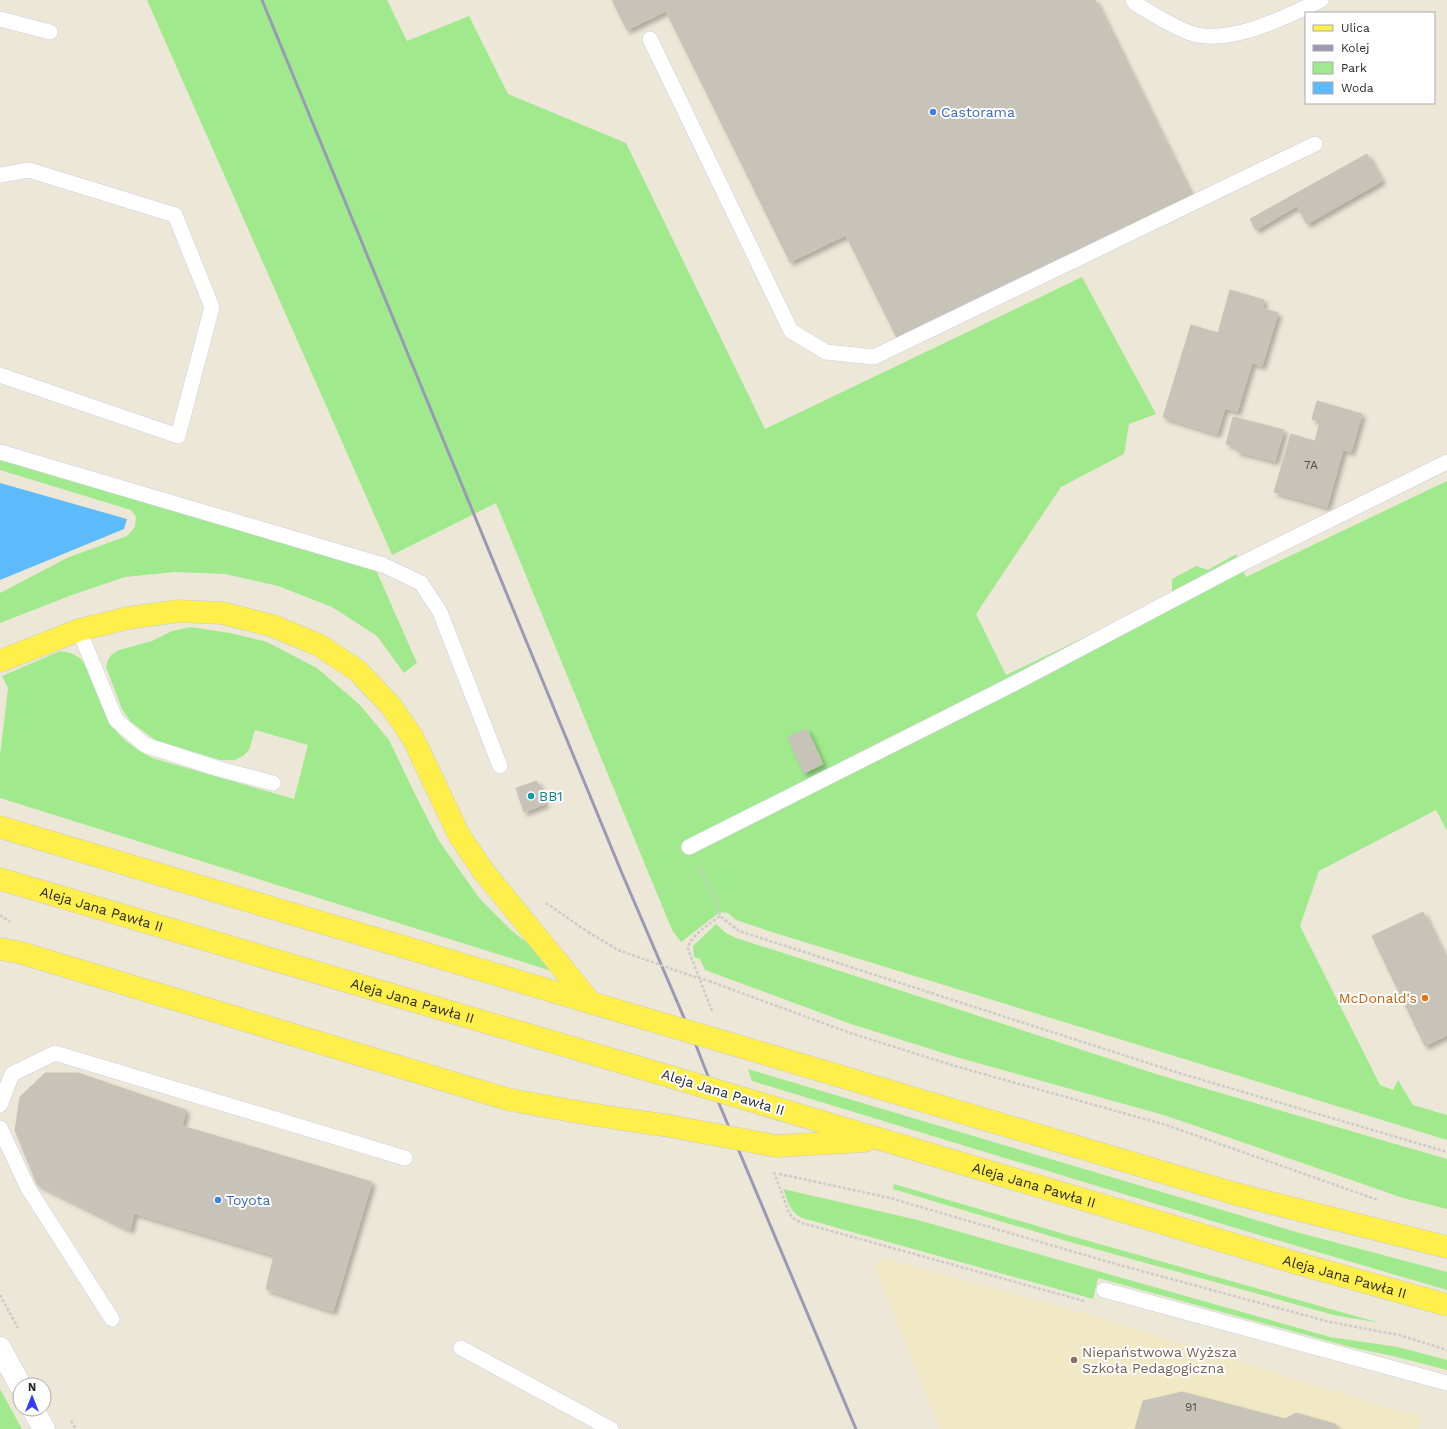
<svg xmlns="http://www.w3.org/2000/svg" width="1447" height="1429" font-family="'Work Sans',sans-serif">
<defs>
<filter id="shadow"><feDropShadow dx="3.5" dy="3.5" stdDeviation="2" flood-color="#0004"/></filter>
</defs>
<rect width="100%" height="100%" fill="#ede7d8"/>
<path fill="#f1e9c5" d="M883 1258 1098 1317 1375 1404 1423 1417 1418 1429H940L875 1268Z"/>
<path fill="#a0ea8d" d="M147 0H387L407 41 469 16 508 94 626 143 765 429 1082 277 1156 414 1129 424 1124 454 1061 487 976 614 1006 675 1172 595V579L1196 566 1208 570 1236 554 1246 577 1447 481V831L1436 810 1319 871 1300 926 1380 1085 1393 1090 1398 1080 1413 1105 1447 1115V1140L775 933 736 920 728 913 720 912 681 942 672 930 496 503 392 555Z
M0 459 376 570 417 663 404 673 377 636 332 607 278 586 225 574 175 572 125 577 72 595 0 623V593L69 557 127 536 135 527 136 517 131 510 0 470Z
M191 627 230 633 267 642 317 668 360 705 389 740 414 792 439 841 480 899 512 931 544 956 558 973 0 798V755L8 688 2 676 60 651C66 652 73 653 78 657 93 666 100 707 110 723 120 739 137 750 152 758L294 799 308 745 255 730 249 750 243 756 235 760H220L155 740 131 722 122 709 106 667 108 660 112 654 119 650 152 641 172 631Z
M716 924 726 933 736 938 890 987 1159 1075 1447 1159V1209L1403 1198 1167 1116 956 1057 851 1024 705 970 700 959 694 957 693 946Z
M748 1069 1296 1232 1447 1272V1290L1222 1224 752 1081Z
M894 1184 1071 1236 1380 1323 1334 1315 1070 1242 893 1189Z
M783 1189 918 1220 1330 1337 1398 1347 1447 1360V1370L1393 1356 1350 1347 1098 1278 1093 1299 802 1218C790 1213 788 1201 783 1189Z
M0 1389 22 1429H0Z"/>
<path fill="#5ebbfb" d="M0 483 127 519 124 529 0 580Z"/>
<path fill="#c8c3b8" stroke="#c8c3b2" filter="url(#shadow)" d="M612 0H1095L1191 195 897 338 846 235 790 262 666 11 627 30Z
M1367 154 1382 181 1307 224 1297 206 1256 230 1250 219Z
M1230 290 1264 300 1262 308 1278 313 1262 366 1252 363 1237 412 1225 408 1217 434 1163 417 1191 325 1218 333Z
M1317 401 1362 414 1351 452 1315 441 1320 422 1312 419Z
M1233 417 1284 430 1275 461 1236 451 1238 447 1226 444Z
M1291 434 1343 450 1327 507 1274 492Z
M807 729 823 764 804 773 788 737Z
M537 781 545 804 524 812 516 788Z
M1423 912 1447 962V1035L1425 1046 1372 936Z
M45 1073H78L186 1110 182 1126 372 1182 333 1311 266 1289 274 1255 134 1213 130 1230 43 1187 56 1158 19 1140 15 1130 20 1097Z
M19 1140 56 1158 43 1187 37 1184Z
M1182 1392 1285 1419 1296 1413 1335 1424 1338 1429H1135L1143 1401Z"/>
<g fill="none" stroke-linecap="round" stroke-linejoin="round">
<g stroke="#cdcee3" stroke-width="16">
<path id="service" d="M1133 0 1136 4C1153 14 1171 26 1190 33 1229 46 1286 17 1321 0
M0 19 50 32
M650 39 791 331 826 352 874 357 1315 144
M0 175 29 170 175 215 212 307 178 436 0 375
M0 452 383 565 421 583 440 612 500 766
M79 630 116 720 145 745 219 769 273 783
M689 847 1013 684 1239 565 1447 462
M0 1105 12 1074 55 1053 405 1158
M0 1128 28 1188 112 1319
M1104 1290 1447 1383
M461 1348 611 1429"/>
</g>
<g stroke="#cdcee3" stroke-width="23">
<path id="tertiary" d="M0 1348 20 1385
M33 1409 44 1429"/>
</g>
<g stroke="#cbcbcb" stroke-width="23">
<g id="primary">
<path d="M0 661 79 630 128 618 178 611 222 613 273 626 319 645 358 671 391 706 413 738 459 835 484 872 591 1003"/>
<path d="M0 827 619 1011"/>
<path id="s1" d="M0 879 641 1068"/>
<path d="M0 949 18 952 507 1099C559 1109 611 1118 664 1125"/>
<path d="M735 1045 1236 1194 1447 1247"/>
<path id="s2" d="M759 1103 1296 1263 1447 1305"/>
<path d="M776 1146 865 1141"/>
</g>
</g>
<path stroke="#cbcbcb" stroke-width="2.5" stroke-dasharray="3 2" stroke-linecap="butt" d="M699 867 718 904 720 916 739 931 1179 1073 1447 1152
M546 903 588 932
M0 915 10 922
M709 981 850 1033 955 1066 1166 1125 1378 1200
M712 1011 688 949C689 936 710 924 720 916
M774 1172 789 1213 794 1219 802 1223 1084 1301
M789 1176 890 1198 1112 1263 1330 1322 1399 1335 1447 1350
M0 1295 18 1328
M71 1421 76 1429"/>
<use href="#service" stroke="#fff" stroke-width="15"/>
<use href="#tertiary" stroke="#fff" stroke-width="22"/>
<use href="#primary" stroke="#ffef4a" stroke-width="22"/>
<path stroke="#9a9ab5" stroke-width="3" d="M262 0 621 871 697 1048 715 1094 856 1429"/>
<g stroke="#cbcbcb" stroke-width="23" stroke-linecap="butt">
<path id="primary-bridge" d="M619 1011 735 1045
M641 1068 759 1103
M664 1125 776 1146"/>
</g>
<path stroke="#cbcbcb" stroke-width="2.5" stroke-dasharray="3 2" stroke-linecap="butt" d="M588 932 618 950 686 974 709 981
M779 1174 789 1176"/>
<use href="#primary-bridge" stroke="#ffef4a" stroke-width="22"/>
</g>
<g fill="#3f7fe0" stroke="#fff" stroke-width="1.5">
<circle cx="933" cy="112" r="4"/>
<circle cx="218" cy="1200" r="4"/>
</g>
<circle fill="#0f9aa8" stroke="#fff" stroke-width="1.5" cx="531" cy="796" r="4"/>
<circle fill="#e8710a" stroke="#fff" stroke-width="1.5" cx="1425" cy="998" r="4"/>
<circle fill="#8d6e63" stroke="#fff" stroke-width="1.5" cx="1074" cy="1360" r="4"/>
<g text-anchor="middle" stroke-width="4" stroke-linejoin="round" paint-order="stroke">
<g font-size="12" fill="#504f4c">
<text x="1311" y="469">7A</text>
<text x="1191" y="1411">91</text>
</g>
<g font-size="14" fill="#366cbe" stroke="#fff" text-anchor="start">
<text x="941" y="117">Castorama</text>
<text x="226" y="1205">Toyota</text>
</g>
<g font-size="14" fill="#0d838f" stroke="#fff" text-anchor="start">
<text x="539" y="801">BB1</text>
</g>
<g font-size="14" fill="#282828" stroke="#fff">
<text dy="5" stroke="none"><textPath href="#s1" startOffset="106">Aleja Jana Pawła II</textPath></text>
<text dy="5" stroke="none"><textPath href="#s1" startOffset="430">Aleja Jana Pawła II</textPath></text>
<text transform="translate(723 1092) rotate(17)" y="5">Aleja Jana Pawła II</text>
<text dy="5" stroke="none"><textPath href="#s2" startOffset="287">Aleja Jana Pawła II</textPath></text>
<text dy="5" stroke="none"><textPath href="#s2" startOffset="611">Aleja Jana Pawła II</textPath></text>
</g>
<g font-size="14" fill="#c56008" stroke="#fff" text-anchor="end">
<text x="1417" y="1003">McDonald's</text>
</g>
<g font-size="14" fill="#785e54" stroke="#fff" text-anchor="start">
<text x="1082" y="1357">Niepaństwowa Wyższa<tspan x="1082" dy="16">Szkoła Pedagogiczna</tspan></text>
</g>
</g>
<rect x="1305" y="12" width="130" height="92" fill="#ffffff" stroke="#a9a9a9"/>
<rect x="1313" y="25" width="20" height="6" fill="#ffef4a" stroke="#a9a9a9"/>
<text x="1341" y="32" font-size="12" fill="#282828">Ulica</text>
<rect x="1313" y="45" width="20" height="6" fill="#9a9ab5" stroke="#a9a9a9"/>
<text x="1341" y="52" font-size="12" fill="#282828">Kolej</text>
<rect x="1313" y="62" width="20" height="12" fill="#a0ea8d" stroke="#a9a9a9"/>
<text x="1341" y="72" font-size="12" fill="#282828">Park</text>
<rect x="1313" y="82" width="20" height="12" fill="#5ebbfb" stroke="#a9a9a9"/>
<text x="1341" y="92" font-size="12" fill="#282828">Woda</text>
<g transform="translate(32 1397)"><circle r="19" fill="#ffffff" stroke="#a9a9a9"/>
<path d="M0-3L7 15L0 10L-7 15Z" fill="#323bff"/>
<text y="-6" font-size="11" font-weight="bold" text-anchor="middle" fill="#282828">N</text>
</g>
</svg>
